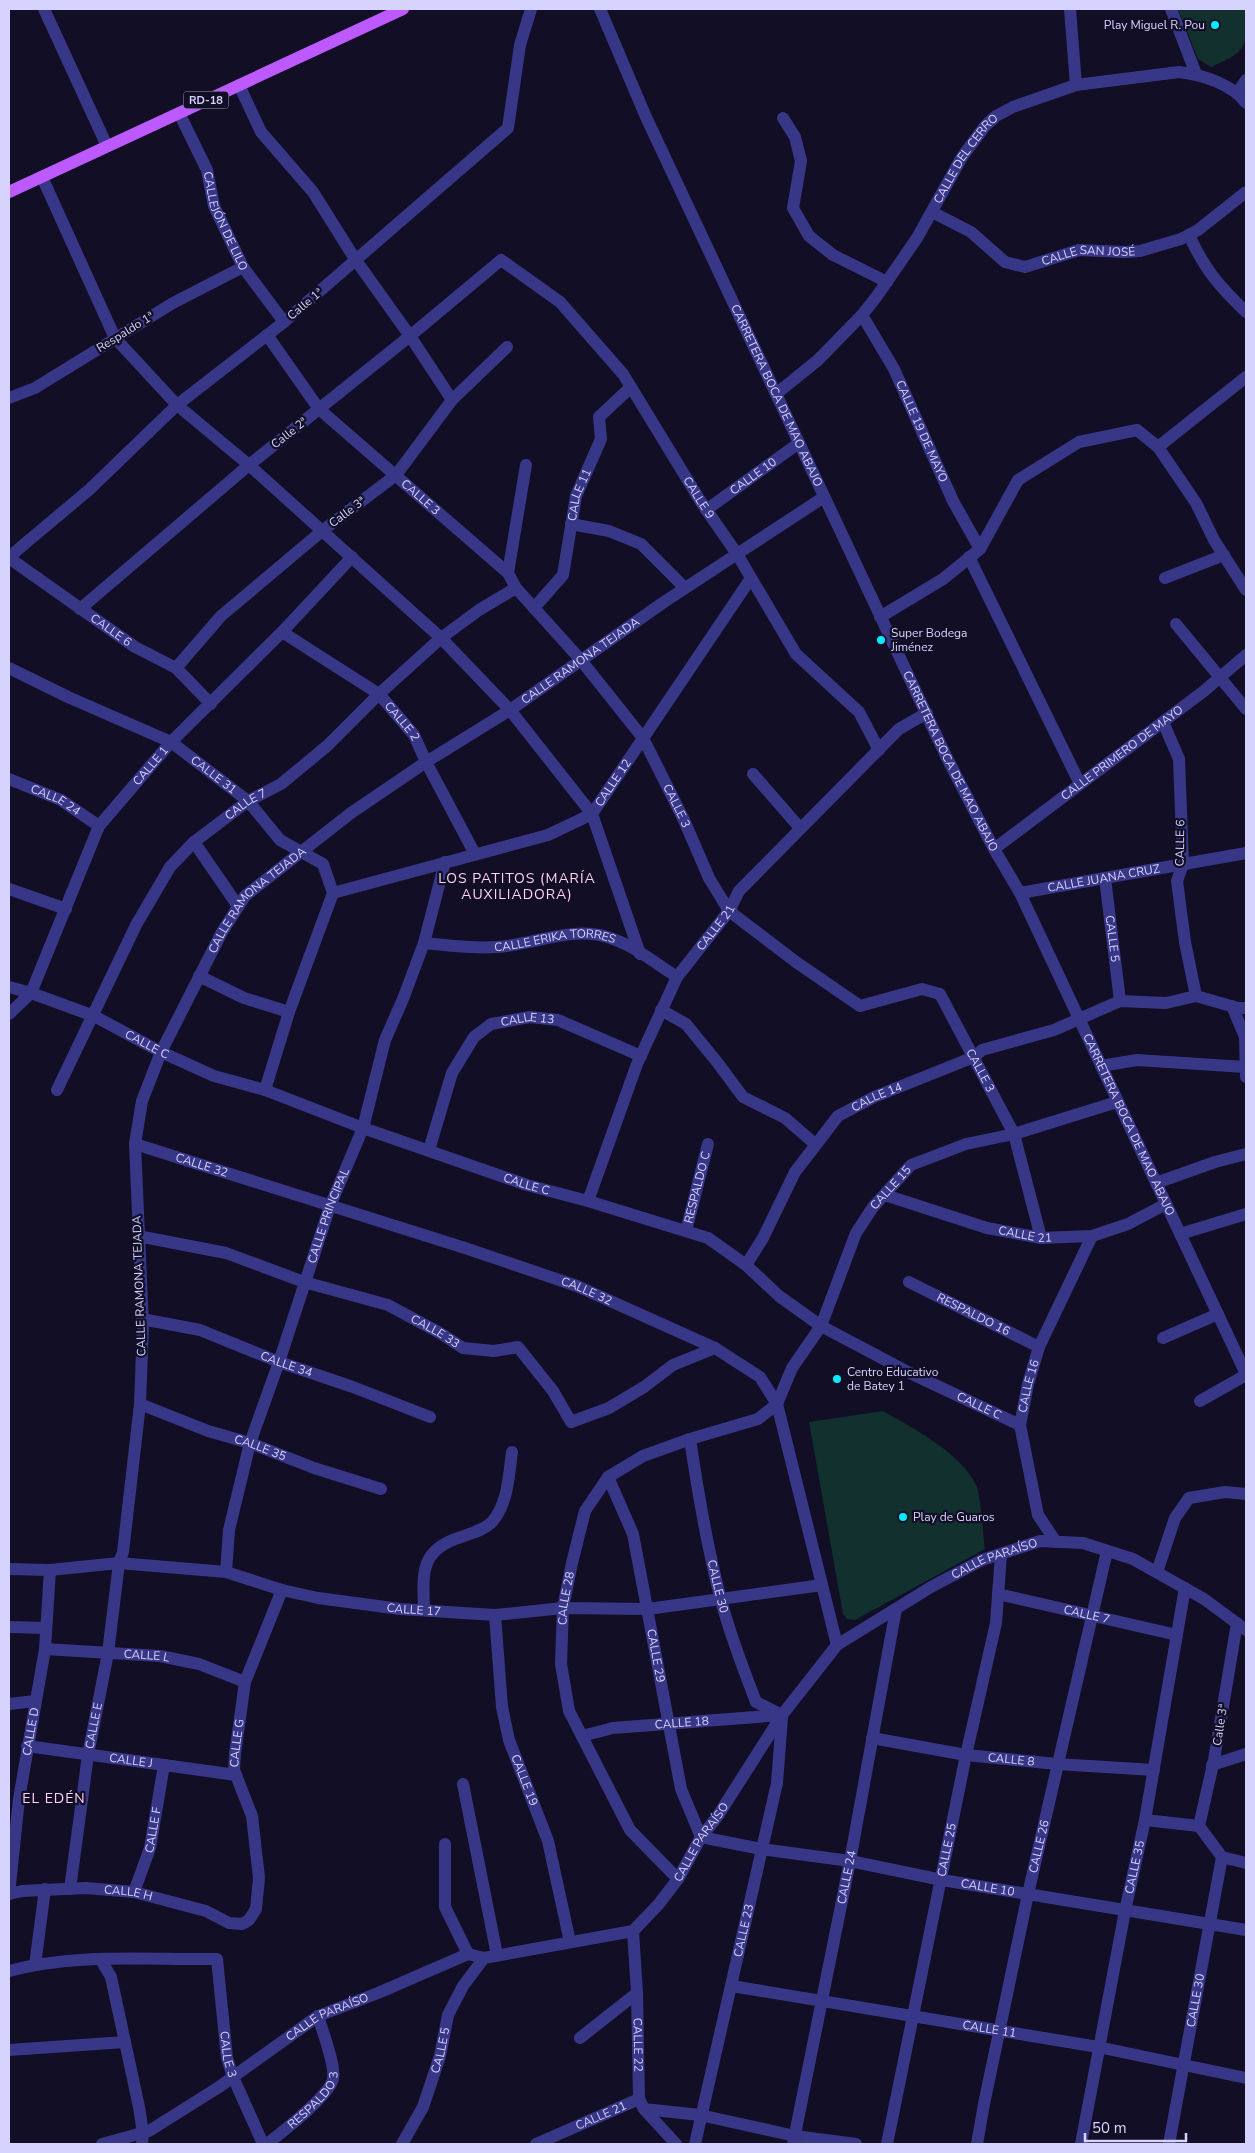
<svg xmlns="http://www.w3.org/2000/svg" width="1255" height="2153" font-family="'Nunito Sans',sans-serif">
<rect width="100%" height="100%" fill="#110e26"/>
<path fill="#11302e" d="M1178 9H1246C1246 49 1248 50 1211 67L1198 59Z
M883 1411C913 1428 961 1453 976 1485 981 1496 983 1535 985 1549L855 1620 847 1619 843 1614 809 1422Z"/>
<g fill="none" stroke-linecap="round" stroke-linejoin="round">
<g stroke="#383787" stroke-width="12">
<path d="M44 9 107 146"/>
<path id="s1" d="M600 9 646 117 947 758 994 849 1020 893 1246 1374"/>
<path d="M1070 9 1076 85"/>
<path d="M1171 9 1196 74"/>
<path d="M239 85 261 132 313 192 355 259 410 336 452 400"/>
<path d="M1238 92 1246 80"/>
<path id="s2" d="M179 113 207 170 214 206 243 267 284 322"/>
<path d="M783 118 795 137 801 161 793 208 809 236 833 255 887 282"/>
<path d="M42 177 115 338 177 405 249 465 441 638 510 710 592 814 640 954"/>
<path id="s3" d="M932 212 971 232 1005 262 1025 267 1079 250 1125 252 1140 251 1181 239 1198 230 1246 192"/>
<path d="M1189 235C1205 270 1219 286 1246 312"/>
<path id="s4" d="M862 315 894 369 953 501 980 549"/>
<path id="s5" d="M267 335 319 409 508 573 516 588 580 659 643 738 683 818 709 878 729 911 796 962 860 1006 922 989 940 994 1014 1134 1041 1238"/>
<path id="s6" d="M776 394 818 360 862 315 877 296 917 238 962 157 985 126 996 116 1013 107 1076 85 1179 72C1203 75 1232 84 1246 103"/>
<path d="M9 398 35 388 173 303 243 267"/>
<path d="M1158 447 1246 377"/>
<path id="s7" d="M706 510 799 443"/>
<path d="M571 524 609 531 641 544 685 588"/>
<path d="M9 557 90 489 177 405 284 322 508 128 520 45 531 9"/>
<path d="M969 557 1080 784"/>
<path id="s8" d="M9 558 135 647 176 668 211 704"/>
<path d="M508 573 526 465"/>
<path d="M1165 578 1224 555"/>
<path id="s9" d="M534 608 563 575 576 496 601 439 599 417 631 387"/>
<path id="s10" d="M80 609 249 465 410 336 501 260 560 302 623 374 701 502 737 554 796 654 859 712 879 750"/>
<path d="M880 617 943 579 980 549 1018 480 1079 442 1137 430 1158 447 1196 503 1214 540 1246 590"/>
<path d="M1176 624 1246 709"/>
<path id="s11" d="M282 632 379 694 414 735 426 762 475 854"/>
<path id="s12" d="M9 668 68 697 171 742 248 801 280 840 323 864 333 893 289 1012 265 1090"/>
<path d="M176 668 221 616 322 531 396 475 452 400 507 347"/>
<path d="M1163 722 1179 759 1183 864 1177 881 1185 942 1196 996"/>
<path d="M753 774 800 828"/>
<path id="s13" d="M9 779 61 800 99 826"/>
<path d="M194 842 238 906"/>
<path id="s14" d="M994 849 1204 691 1246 655"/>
<path id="s15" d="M1105 878 1120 1001"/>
<path d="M9 889 66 909"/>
<path id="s16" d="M333 893 548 835 592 814 751 578"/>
<path id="s17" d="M1020 893 1246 853"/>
<path id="s18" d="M424 943C448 945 472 949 497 947 533 945 571 926 607 937 632 944 655 963 677 977"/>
<path d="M199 976 244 998 289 1012"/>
<path id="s19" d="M9 987 31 993 94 1016 161 1052 214 1076 265 1090 363 1128 527 1185 588 1201 708 1238 746 1265 779 1296 821 1326 910 1373 1020 1425"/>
<path d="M1232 1006 1245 1037 1246 1077"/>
<path d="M661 1010 686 1024 717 1062 743 1097 785 1118 815 1144"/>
<path id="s20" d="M9 1014 31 993 99 826 171 742 282 632 352 557"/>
<path d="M1101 1066 1137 1060 1245 1067"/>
<path id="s21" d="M57 1090 136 925 170 867 194 842 248 801 281 784 327 746 379 694 441 638 479 610 516 588"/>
<path id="s22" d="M135 1144 465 1248 577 1286 715 1348 760 1377 777 1404 837 1645"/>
<path id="s23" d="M429 1150 452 1073 474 1037 491 1024 530 1017 558 1020 641 1056"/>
<path d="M1156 1183 1215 1162 1246 1154"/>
<path id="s24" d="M885 1195 987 1228 1041 1238 1092 1236 1128 1224 1166 1204"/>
<path id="s25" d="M588 1201 637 1064 677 977 729 911 739 891 899 729 927 713"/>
<path id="s26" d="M686 1231 708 1144"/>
<path d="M1180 1234 1246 1214"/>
<path id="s27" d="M138 1236 226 1253 304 1282 388 1305 440 1333 463 1348 494 1351 518 1347 553 1391 571 1422 609 1408 644 1387 673 1365 715 1348"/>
<path id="s28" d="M746 1265 763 1238 795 1172 838 1116 874 1097 974 1057 982 1050 1054 1030 1120 1001 1166 1003 1196 996 1238 1008H1246"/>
<path id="s29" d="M909 1282 1039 1347"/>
<path id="s30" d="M142 1319 200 1330 279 1362 353 1387 430 1417"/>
<path d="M1163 1338 1218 1314"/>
<path d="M1200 1401 1246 1375"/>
<path id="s31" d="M140 1404 208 1431 250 1443 314 1468 381 1489"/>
<path id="s32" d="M690 1439C698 1493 707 1547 721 1600 730 1635 743 1668 756 1702L782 1715"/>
<path id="s33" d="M608 1477 633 1534 681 1789 701 1837 761 1849 850 1861 942 1880 1246 1930"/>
<path id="s34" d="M1056 1542 1038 1515 1020 1425 1028 1384 1039 1347 1092 1236"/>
<path id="s35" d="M9 1569 50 1570 119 1563 226 1572 282 1590 318 1598 400 1609 495 1615 563 1608 648 1609 822 1585"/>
<path id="s36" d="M226 1572 229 1530 250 1443 279 1362 330 1206 363 1128 385 1040 403 999 424 943 445 862"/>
<path d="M1157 1572 1175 1518 1189 1498 1225 1492 1246 1494"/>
<path id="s37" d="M998 1594 1177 1635"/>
<path d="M424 1610C423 1574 419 1550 461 1537 472 1533 484 1530 492 1522 508 1504 509 1474 512 1452"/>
<path id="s38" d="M495 1615 502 1707 509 1740 548 1841 570 1942"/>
<path d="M9 1627 46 1628"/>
<path id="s39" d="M45 1649 160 1656 199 1664 245 1682"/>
<path d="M9 1704 35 1701"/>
<path id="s40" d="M582 1736 613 1728 782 1715"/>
<path id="s41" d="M872 1738 966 1755 1057 1764 1154 1770"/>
<path id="s42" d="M27 1746 236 1775"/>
<path d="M1212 1765 1246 1754"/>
<path d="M463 1784 497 1955"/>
<path d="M1145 1820 1199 1826 1222 1857 1246 1863"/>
<path d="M1199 1826 1214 1760 1237 1623"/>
<path d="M445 1844V1907L468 1954"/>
<path id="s43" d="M678 1879 630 1830 569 1711 561 1664 563 1608 572 1563 585 1511 608 1477 643 1456 690 1439 758 1419 777 1404 792 1368 821 1326 856 1233 873 1207 911 1165 966 1144 1014 1134 1117 1102"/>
<path id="s44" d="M70 1889 88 1755 108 1653 119 1563 123 1552 140 1404 143 1326 135 1144 142 1101 161 1052 222 932 245 896 351 813 426 762 510 710 664 602 824 497"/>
<path id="s45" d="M134 1892 150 1848 164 1765"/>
<path id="s46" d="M9 1894 22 1891 86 1888 134 1892 206 1911 229 1923 242 1924 249 1920 256 1909 259 1878 252 1816 234 1770 235 1754 245 1682 282 1590"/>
<path id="s47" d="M9 1894 19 1799 45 1649 50 1570"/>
<path id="s48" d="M633 1931 637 1993 639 2099 644 2109 676 2144"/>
<path d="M101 1960 111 1977 139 2107 143 2133 142 2144"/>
<path d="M35 1965 45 1889"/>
<path id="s49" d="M9 1971C76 1953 148 1960 217 1959L227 2058 233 2077 263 2144"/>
<path id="s50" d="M732 1986 1098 2047 1246 2078"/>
<path d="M580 2038 637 1993"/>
<path d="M9 2050 125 2042"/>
<path d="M644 2109 700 2115 795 2136 856 2144"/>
<path id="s51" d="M102 2144 149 2131 219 2087 318 2016 378 1993 468 1954 484 1958 633 1931 658 1905 678 1879 701 1837 717 1817 782 1715 837 1645 931 1587 982 1560 1040 1541 1083 1543 1133 1559 1204 1599 1246 1630"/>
<path id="s52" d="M267 2144C282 2132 329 2096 333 2079 336 2066 322 2030 318 2016"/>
<path id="s53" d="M402 2144 423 2107 440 2056 448 2015 463 1986 484 1958"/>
<path id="s54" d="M536 2144 639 2099"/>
<path id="s55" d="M695 2144 777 1783 782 1718"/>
<path id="s56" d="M793 2144 850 1861 896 1609"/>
<path id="s57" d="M887 2144 966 1755 996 1623 1001 1554"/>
<path id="s58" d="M977 2144 984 2104 1028 1894 1107 1551"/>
<path id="s59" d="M1081 2144 1125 1911 1145 1820 1185 1588"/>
<path id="s60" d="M1169 2144 1222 1857"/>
</g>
<path stroke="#bd5aff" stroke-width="12" d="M9 192 403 9"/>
</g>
<g fill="#00ecfe" stroke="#110e26" stroke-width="2">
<circle cx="1215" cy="25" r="5"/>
<circle cx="881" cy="640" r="5"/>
<circle cx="837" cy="1379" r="5"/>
<circle cx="903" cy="1517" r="5"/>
</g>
<g text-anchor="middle" stroke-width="4.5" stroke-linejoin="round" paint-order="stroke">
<rect fill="#110e26" stroke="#9c98be" stroke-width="1" x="183.5" y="91.5" width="45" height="17" rx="4"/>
<g font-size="11" font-weight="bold" fill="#d7d3ff">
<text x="206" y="104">RD-18</text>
</g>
<g font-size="12" fill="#d7d3ff" stroke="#110e26" text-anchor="start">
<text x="1205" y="29" text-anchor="end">Play Miguel R. Pou</text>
<text x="891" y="637">Super Bodega<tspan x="891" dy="14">Jiménez</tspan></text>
<text x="847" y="1376">Centro Educativo<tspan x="847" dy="14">de Batey 1</tspan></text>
<text x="913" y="1521">Play de Guaros</text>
</g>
<g font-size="12" fill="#d7d3ff" stroke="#110e26">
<text dy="4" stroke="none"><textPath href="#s6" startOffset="305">CALLE DEL CERRO</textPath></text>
<text dy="4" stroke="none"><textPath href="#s2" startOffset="118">CALLEJÓN DE LILO</textPath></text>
<text dy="4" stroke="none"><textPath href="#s3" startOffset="175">CALLE SAN JOSÉ</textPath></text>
<text transform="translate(305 304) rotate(-40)" y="4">Calle 1ª</text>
<text transform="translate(125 332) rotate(-32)" y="4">Respaldo 1ª</text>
<text dy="4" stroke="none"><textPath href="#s1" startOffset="425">CARRETERA BOCA DE MAO ABAJO</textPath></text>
<text dy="4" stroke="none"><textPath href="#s4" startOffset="131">CALLE 19 DE MAYO</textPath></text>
<text transform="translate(289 433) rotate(-38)" y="4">Calle 2ª</text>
<text dy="4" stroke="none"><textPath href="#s7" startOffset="58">CALLE 10</textPath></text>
<text dy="4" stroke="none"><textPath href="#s9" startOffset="126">CALLE 11</textPath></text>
<text dy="4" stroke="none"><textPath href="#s5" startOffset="225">CALLE 3</textPath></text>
<text dy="4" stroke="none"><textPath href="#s10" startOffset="860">CALLE 9</textPath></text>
<text transform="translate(347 512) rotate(-37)" y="4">Calle 3ª</text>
<text dy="4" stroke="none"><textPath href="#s8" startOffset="125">CALLE 6</textPath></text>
<text dy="4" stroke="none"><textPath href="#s44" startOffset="1434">CALLE RAMONA TEJADA</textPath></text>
<text dy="4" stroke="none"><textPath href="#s11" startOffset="151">CALLE 2</textPath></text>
<text dy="4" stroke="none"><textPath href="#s14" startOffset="160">CALLE PRIMERO DE MAYO</textPath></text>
<text dy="4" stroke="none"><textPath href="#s1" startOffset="830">CARRETERA BOCA DE MAO ABAJO</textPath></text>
<text dy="4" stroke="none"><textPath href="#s20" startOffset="290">CALLE 1</textPath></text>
<text dy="4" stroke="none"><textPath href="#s12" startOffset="232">CALLE 31</textPath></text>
<text dy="4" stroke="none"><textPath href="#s16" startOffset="309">CALLE 12</textPath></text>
<text dy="4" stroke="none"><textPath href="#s13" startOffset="51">CALLE 24</textPath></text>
<text dy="4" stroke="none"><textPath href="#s5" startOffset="630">CALLE 3</textPath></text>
<text dy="4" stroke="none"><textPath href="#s21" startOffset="349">CALLE 7</textPath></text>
<text transform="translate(1180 843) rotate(-89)" y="4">CALLE 6</text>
<text dy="4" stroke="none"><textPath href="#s17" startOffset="85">CALLE JUANA CRUZ</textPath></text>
<text dy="4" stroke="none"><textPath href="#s44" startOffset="1029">CALLE RAMONA TEJADA</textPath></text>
<text dy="4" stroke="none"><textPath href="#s25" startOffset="304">CALLE 21</textPath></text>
<text dy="4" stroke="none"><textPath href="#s15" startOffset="61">CALLE 5</textPath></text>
<text dy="4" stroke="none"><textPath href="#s18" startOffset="132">CALLE ERIKA TORRES</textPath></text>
<text dy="4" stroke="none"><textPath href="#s23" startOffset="181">CALLE 13</textPath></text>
<text dy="4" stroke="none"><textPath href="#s19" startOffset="150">CALLE C</textPath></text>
<text dy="4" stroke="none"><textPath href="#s5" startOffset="1079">CALLE 3</textPath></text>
<text dy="4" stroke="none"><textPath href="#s28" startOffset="219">CALLE 14</textPath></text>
<text dy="4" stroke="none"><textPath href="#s1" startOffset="1235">CARRETERA BOCA DE MAO ABAJO</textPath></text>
<text dy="4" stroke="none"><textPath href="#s22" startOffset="70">CALLE 32</textPath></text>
<text dy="4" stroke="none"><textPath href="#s19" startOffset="555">CALLE C</textPath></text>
<text dy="4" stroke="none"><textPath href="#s26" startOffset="45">RESPALDO C</textPath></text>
<text dy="4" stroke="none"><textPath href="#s43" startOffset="879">CALLE 15</textPath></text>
<text dy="4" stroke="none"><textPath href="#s36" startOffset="372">CALLE PRINCIPAL</textPath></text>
<text dy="4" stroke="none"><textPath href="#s24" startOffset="146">CALLE 21</textPath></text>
<text transform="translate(139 1286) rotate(-92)" y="4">CALLE RAMONA TEJADA</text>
<text dy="4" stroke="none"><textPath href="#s22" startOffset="475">CALLE 32</textPath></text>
<text dy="4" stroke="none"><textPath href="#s29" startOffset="72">RESPALDO 16</textPath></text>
<text dy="4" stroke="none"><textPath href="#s27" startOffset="314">CALLE 33</textPath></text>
<text dy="4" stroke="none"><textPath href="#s30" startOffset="152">CALLE 34</textPath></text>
<text dy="4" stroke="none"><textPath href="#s34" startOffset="164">CALLE 16</textPath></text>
<text dy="4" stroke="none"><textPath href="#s19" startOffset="1065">CALLE C</textPath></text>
<text dy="4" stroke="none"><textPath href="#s31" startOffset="128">CALLE 35</textPath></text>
<text dy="4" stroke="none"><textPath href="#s51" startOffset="1116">CALLE PARAÍSO</textPath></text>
<text dy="4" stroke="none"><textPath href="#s32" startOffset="150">CALLE 30</textPath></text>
<text dy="4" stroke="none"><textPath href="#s43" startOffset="316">CALLE 28</textPath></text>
<text dy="4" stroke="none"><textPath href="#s35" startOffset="410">CALLE 17</textPath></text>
<text dy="4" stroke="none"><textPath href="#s37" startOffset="91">CALLE 7</textPath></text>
<text dy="4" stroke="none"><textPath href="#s39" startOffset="102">CALLE L</textPath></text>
<text dy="4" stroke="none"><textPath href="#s33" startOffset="186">CALLE 29</textPath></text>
<text dy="4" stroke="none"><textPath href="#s40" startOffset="101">CALLE 18</textPath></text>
<text transform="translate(1220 1725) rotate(-81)" y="4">Calle 3ª</text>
<text dy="4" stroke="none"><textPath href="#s44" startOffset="165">CALLE E</textPath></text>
<text dy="4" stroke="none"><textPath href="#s47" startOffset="164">CALLE D</textPath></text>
<text dy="4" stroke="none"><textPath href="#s46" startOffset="430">CALLE G</textPath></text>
<text dy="4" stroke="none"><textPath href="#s41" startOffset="141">CALLE 8</textPath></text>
<text dy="4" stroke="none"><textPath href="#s42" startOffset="105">CALLE J</textPath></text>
<text dy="4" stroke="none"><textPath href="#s38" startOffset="169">CALLE 19</textPath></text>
<text dy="4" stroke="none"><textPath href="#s45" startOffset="65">CALLE F</textPath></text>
<text dy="4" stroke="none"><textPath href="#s51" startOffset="696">CALLE PARAÍSO</textPath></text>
<text dy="4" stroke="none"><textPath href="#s58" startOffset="304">CALLE 26</textPath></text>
<text dy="4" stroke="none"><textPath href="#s57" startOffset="300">CALLE 25</textPath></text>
<text dy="4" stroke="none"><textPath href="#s59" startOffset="282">CALLE 35</textPath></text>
<text dy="4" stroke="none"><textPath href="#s56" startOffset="272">CALLE 24</textPath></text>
<text dy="4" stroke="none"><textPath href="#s33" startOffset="665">CALLE 10</textPath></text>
<text dy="4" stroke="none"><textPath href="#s46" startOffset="120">CALLE H</textPath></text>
<text dy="4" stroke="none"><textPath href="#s55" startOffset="219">CALLE 23</textPath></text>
<text dy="4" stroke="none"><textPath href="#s60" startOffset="146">CALLE 30</textPath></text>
<text dy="4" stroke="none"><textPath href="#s51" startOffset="261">CALLE PARAÍSO</textPath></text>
<text dy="4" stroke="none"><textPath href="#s50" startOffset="261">CALLE 11</textPath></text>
<text dy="4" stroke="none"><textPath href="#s48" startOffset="114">CALLE 22</textPath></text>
<text dy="4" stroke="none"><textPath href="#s53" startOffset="102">CALLE 5</textPath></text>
<text dy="4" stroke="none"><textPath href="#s49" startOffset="305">CALLE 3</textPath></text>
<text dy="4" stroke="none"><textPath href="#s52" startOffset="65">RESPALDO 3</textPath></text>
<text dy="4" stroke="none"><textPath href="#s54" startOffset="71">CALLE 21</textPath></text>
</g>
<g font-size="14" letter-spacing="1" fill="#ffd5f1" stroke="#110e26">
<text x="517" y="883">LOS PATITOS (MARÍA<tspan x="517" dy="16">AUXILIADORA)</tspan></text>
<text x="54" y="1803">EL EDÉN</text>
</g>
</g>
<rect width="1255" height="2153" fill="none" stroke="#d7d3ff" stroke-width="20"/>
<path d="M1085 2133v8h101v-8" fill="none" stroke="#d7d3ff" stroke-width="2.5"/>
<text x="1092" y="2133" font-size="15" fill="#d7d3ff" stroke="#110e26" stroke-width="4" paint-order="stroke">50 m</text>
</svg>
